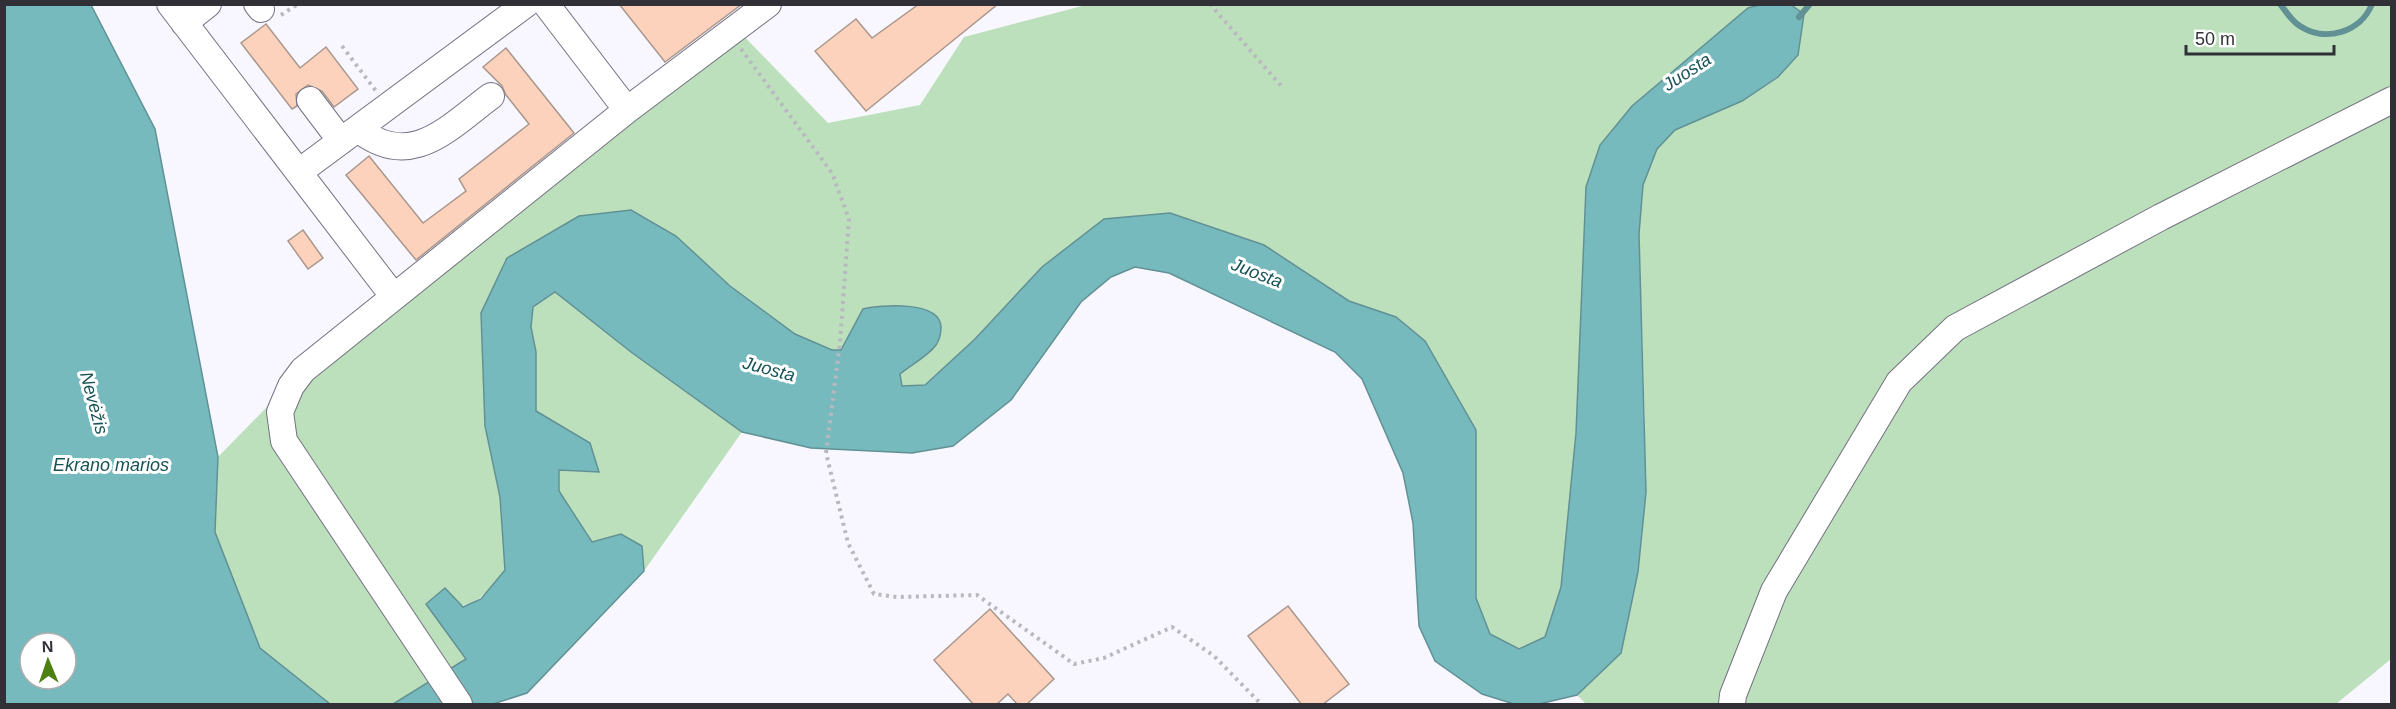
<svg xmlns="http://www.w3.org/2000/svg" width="2396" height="709" font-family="Arial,sans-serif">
<rect width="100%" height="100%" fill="#f8f7ff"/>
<path fill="#bde0bc" d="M1086 5H1759L1748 8 1632 106 1600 145 1586 187 1576 433 1561 587 1545 637 1519 649 1490 635 1476 598V430L1396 318 1349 301 1264 245 1170 213 1104 219 1042 267 975 339 924 385 902 386 900 374 936 345V315C917 302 885 305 863 309L841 350H832L795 335 730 286 676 236 579 216 507 258 481 313 485 426 500 497 505 570C475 607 474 608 426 604L466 659 394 704H330L260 648 215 532 218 457 303 370 737 29 828 123 920 105 964 37Z
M1791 5H2391V659L2336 704H1586L1577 695 1621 653 1645 425 1639 234 1643 185 1657 149 1675 130 1742 101 1778 77 1803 14Z
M555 292 631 352 742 432 644 571 642 546 621 534 592 542 559 491 558 470 599 472 590 443 536 411V352L531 327 533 307Z"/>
<path fill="#76babd" stroke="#619195" stroke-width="1.5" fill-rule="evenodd" d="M4 5H91L155 129 218 457 215 532 260 648 330 704H5ZM30 643H66V679H30Z
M1759 5H1791L1804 14 1798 55 1778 77 1742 101 1675 130 1657 149 1643 185 1639 234 1646 492 1638 572 1621 653 1577 695 1539 704H1514L1482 694 1435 661 1419 626 1413 523 1403 473 1362 379 1335 352 1169 273 1135 267 1111 277 1081 302 1011 400 953 446 912 453 811 448 742 432 631 352 555 292 533 307 531 327 536 352V411L590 443 599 472 559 470V491L592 542 621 534 642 546 644 571 527 693 493 704H393L466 659 426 604 445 588 463 607 481 599 505 570 500 497 485 426 481 313 507 258 579 216 631 210 676 236 730 286 795 334 832 350H841L863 309C881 305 940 300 941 327 941 333 940 339 936 345 928 356 911 365 900 374L902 386 925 385 975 339 1042 267 1104 219 1170 213 1264 245 1349 301 1396 317 1425 341 1476 430V598L1490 634 1519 649 1545 637 1561 587 1576 433 1586 187 1600 145 1632 106 1748 8Z"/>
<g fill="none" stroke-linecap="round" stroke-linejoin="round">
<path stroke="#619195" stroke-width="6" d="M2280 4C2286 11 2292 22 2300 26 2325 43 2361 32 2372 4
M1799 17 1810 4"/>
</g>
<path fill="#fcd2bd" stroke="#a9978d" stroke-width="1.5" d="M619 4H742L665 62Z
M919 4H998L866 111 815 51 856 19 872 38Z
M266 24 300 68 326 47 358 89 334 107 322 91 308 85 296 94 297 106 292 109 241 43Z
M506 48 574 133 416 260 346 175 369 156 423 223 466 191 459 179 529 124 506 95 502 86 483 67Z
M303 230 323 258 308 269 288 241Z
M1288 606 1349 684 1322 705H1302L1248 636Z
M990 609 1054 679 1026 705H1018L1008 694 996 705H974L934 660Z"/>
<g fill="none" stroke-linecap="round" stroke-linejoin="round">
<g stroke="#747182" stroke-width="28">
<path id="minor" d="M170 4 394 297
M257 4 261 9
M546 4 627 110
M184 23 208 4
M310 100 341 141
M358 129C411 171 448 128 491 96
M299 172 526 4
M459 704 284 441 280 412 291 386 303 370 627 110 768 4
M1732 704 1733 695 1774 591 1899 382 1955 328 2161 217 2392 100"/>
</g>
<path stroke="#b9b8c0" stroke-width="4" stroke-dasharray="3 4.5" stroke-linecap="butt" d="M1210 4 1282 87
M281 15 298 4
M342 46 376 91
M741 49 832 173 849 219 840 343 826 453 848 543 874 594 897 597 977 595 1074 664 1104 658 1172 627 1214 656 1261 704"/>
<use href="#minor" stroke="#fff" stroke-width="26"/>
</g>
<g text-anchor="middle" stroke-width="6" stroke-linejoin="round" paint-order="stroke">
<g font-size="18" font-style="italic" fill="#175356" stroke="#fff">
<text transform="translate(1687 72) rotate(-33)" y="6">Juosta</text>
<text transform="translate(1257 273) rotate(21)" y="6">Juosta</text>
<text transform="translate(769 369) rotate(15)" y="6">Juosta</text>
<text transform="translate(94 403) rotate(75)" y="6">Nevėžis</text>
<text x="111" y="471">Ekrano marios</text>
</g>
</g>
<rect width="2396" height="709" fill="none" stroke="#313037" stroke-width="12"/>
<g transform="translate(48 661) rotate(358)"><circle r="28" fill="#ffffff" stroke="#adacaf" stroke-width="1.5"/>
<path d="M0-4.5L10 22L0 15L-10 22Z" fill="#4d7f11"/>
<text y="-9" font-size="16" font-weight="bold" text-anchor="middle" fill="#313037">N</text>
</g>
<path d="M2186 45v9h148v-9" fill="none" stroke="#313037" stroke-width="3"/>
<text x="2195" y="45" font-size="18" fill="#313037" stroke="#ffffff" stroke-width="4.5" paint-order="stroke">50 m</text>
</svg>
